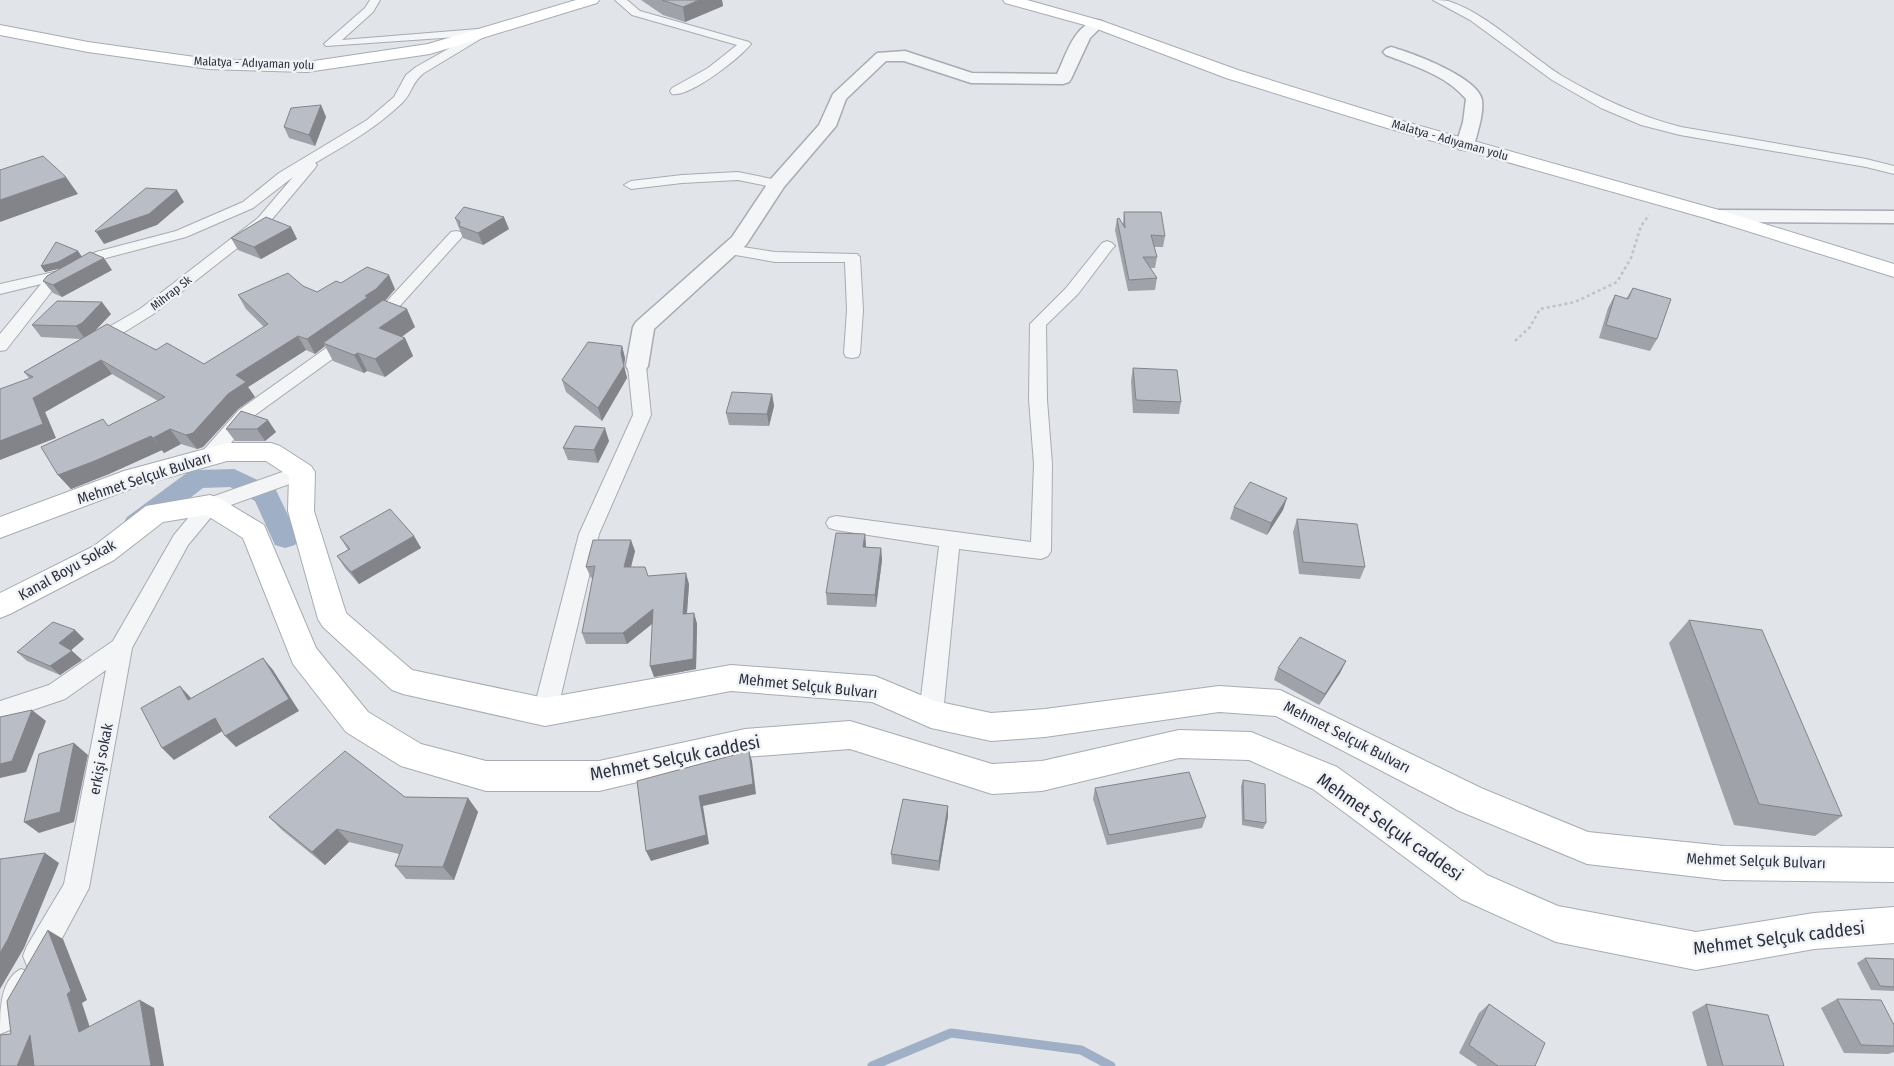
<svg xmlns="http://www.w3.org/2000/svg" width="1894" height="1066" font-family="'Fira Sans Condensed',sans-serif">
<rect width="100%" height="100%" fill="#e1e4e9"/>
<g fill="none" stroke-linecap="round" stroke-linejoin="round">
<path stroke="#9fafc6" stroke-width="9" d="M872 1066 951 1033 1081 1050 1111 1066"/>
<path fill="#9fafc6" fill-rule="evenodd" d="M234 469 275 488 299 538 295 545 285 548 275 545 255 501 230 487 203 488 147 531 137 534 127 531 123 524 127 517 188 472 197 470Z"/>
<g stroke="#a7abb3" stroke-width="2">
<path id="minor" d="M370 0H380L373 12 342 40 478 29 490 30 492 32 424 73C411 83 412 94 402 103 376 128 346 145 315 163L317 165 315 168 268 224 152 315 100 347 94 348 88 347 86 343 88 339 140 309 258 218 293 177 253 208 186 237 106 258 55 287 6 350 0 351V334L41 284 0 294V284L63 270 96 252 176 231 243 202 279 173 367 120 394 97 406 75 416 67 471 36 326 46 324 44 326 42 365 8Z
M615 0H627L640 11 749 42 751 44C740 58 689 98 672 94L670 91 672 88 708 68 737 45 632 15Z
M1433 0C1437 0 1443 0 1448 1 1489 14 1525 53 1562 76 1600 98 1638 116 1681 127L1866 159 1894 166V174L1866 167 1680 135 1641 125 1601 108 1552 80 1470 20Z
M738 172 782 181 784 184 777 188 738 180 682 183 631 189 624 185 631 181 682 175Z
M456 231 461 232 463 235 461 238 389 318 251 418 215 463 208 465 201 463 199 458 201 453 239 410 377 312 451 232Z
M1107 241 1112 243 1115 246 1112 249 1078 294 1046 325 1047 400 1052 464 1051 551 1048 556 1041 559 959 549 943 714 939 721 931 724 923 721 919 714 939 546 836 530 829 528 826 523 829 518 836 516 1031 542 1034 464 1029 400 1030 324 1066 288 1102 243Z
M729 245 775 252 857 254 860 257 863 310 860 353 858 357 852 358 846 357 844 353 847 310 845 262H775L724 253 721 250 724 247Z
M637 361 643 362 646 366 651 415 599 534 557 712 553 719 545 722 537 719 533 712 579 534 633 415 628 366 631 362Z
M302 465 309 467 311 472 309 477 217 510 188 545 132 648 89 888 47 966 37 970 27 966 23 956 27 946 64 884 106 670 65 699 0 721V701L49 685 113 641 174 535 203 500Z
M21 969 31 973 35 983 10 1030 0 1034C0 1010 0 980 21 969Z"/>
</g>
<g stroke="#a7abb3" stroke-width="3">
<path id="tertiary" d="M1097 20 1102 21 1104 24 1090 38 1071 79 1069 82 1063 84 971 83 904 61H886L846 99 836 126 784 187 746 245 654 329 648 366 645 371 637 373 629 371 626 366 633 327 636 322 732 237 770 180 819 125 833 94 877 53 905 51 972 73 1057 74C1066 55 1074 25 1097 20Z
M1391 47C1412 53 1478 77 1482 100 1483 108 1481 120 1479 127 1477 134 1476 142 1471 149L1465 150 1459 149 1456 145 1463 122 1466 99C1446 75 1414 66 1386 55L1383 52 1386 49Z
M1719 210 1894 211V223L1719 222 1712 220 1709 216 1712 212Z"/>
</g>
<g stroke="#a7abb3" stroke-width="2">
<path id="secondary" d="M576 0H599L597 3 430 54 307 72 209 69 88 52 0 35V25L88 42 209 59 307 62 428 44Z
M1003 0H1027L1102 21 1238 70 1399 120 1726 212 1894 264V277L1712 220 1387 128 1226 78 1092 27 1005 3Z
M227 443H271L280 446 311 466 315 472 314 511 346 613 412 670 545 698 731 665 875 676 935 701 991 713 1045 709 1219 686 1280 690 1481 788 1588 832 1724 846 1894 848V882L1724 880 1587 864 1457 810 1276 716 1219 712 1045 737 991 741 931 728 872 702 731 691 545 726 403 694 392 690 323 627 318 619 288 511 289 476 266 461H227L141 485 0 538V517L124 471Z
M210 495 219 498 264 525 316 648 368 712 421 744 486 761H599L745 729 850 721 992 764 1042 761 1179 730 1251 732 1337 767 1487 875 1558 906 1696 932 1814 913 1894 907V943L1814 949 1696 970 1556 942 1461 899 1313 789 1249 760 1179 758 1042 791 992 794 850 749 745 757 599 791H486L401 766 346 732 293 664 243 538 206 515 163 522 114 560 10 614 0 618V593L94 546 146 506Z"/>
</g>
<path stroke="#bfc2c7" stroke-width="2.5" stroke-dasharray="3 3" stroke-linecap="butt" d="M1515 341 1530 327 1540 309 1575 302 1617 282 1631 258 1641 226 1649 215"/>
<use href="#minor" fill="#f3f5f7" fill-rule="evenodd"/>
<use href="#tertiary" fill="#f3f5f7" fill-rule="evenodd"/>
<use href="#secondary" fill="#fff" fill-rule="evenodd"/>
</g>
<path fill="#9fa3a9" d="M641 0H722L723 6 685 22 663 15Z
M321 105 326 117 315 146 289 138 284 127Z
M1124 212 1165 236 1163 247H1154L1157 257 1155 268H1150L1157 278 1155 290 1128 291 1115 230 1117 219 1123 224Z
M455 218 509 229 483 245 463 238Z
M291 227 297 239 261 259 238 250 231 238Z
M78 251 82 257 112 270 62 297 53 293 43 281 61 268 45 272 41 266Z
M341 283 395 289 385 301 415 327 402 337 405 338 413 356 385 377 367 371 364 373 333 361 325 346 315 354 306 350 248 387 255 397 238 409 203 447 197 449 181 444 164 453 162 450 109 474 71 489 58 475 108 426 158 401 112 374 45 412 56 438 29 378 24 372 81 339 41 337 32 325 111 314 95 330 204 364 264 327 246 309 238 295 303 286 317 292Z
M1633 288 1657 339 1650 351 1599 338 1608 308 1615 295 1626 299Z
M622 346 625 358 624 366 627 378 602 421 566 392 562 380Z
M1133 368 1181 402 1179 414 1133 413 1131 381Z
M772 394 774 406 769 426 729 425 726 413Z
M241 411 276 432 265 441H235L226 429Z
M609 441 598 463 568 460 563 448Z
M1287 498 1283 510 1267 535 1230 519 1234 507Z
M1297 519 1365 567 1360 579 1299 574 1293 532Z
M865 534 866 547 881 548 882 560 876 607 827 605 826 593Z
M414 536 421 548 359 584 345 568 337 556 348 550 340 537Z
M635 551 631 567 648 576 689 584 687 614 694 613 697 624 696 669 654 677 653 623 627 644H586L582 633 593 578H591L586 567Z
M1689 620 1842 816 1815 836 1734 825 1669 643Z
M75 630 84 639 71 650 82 660 60 675 27 661 17 652Z
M1346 661 1340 673 1319 705 1274 680 1278 668Z
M1243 780 1266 823 1263 829 1242 825 1241 786Z
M1095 788 1206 817 1202 828 1107 845 1093 799Z
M405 797 468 798 478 812 454 880 406 879 395 866 399 854 349 842 325 865 282 830 269 817Z
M948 806V816L939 871 892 864 891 854Z
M1865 958 1894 959V991L1871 990 1857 963Z
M1837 999 1894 1025V1052L1888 1054 1844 1053 1821 1008Z
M1489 1004 1535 1066H1478L1459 1053 1479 1013Z
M1706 1004 1784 1066H1707L1692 1012Z"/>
<path fill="#82848a" d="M699 0H722L723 6 685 22 683 7Z
M321 105 326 117 315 146 309 135Z
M66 177 78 194 0 222V200Z
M177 190 184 202 157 225 104 244 96 232Z
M504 217 509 229 483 245 478 233Z
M291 227 297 239 261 259 254 247Z
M78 251 82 257 62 268 45 272 41 266Z
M104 258 112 270 62 297 53 285Z
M389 275 395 289 383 303 323 343 325 346 315 354 307 339 365 296Z
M102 302 111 314 91 335 85 339 76 326Z
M407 309 415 327 388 346 379 328Z
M298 336 306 350 248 387 255 397 238 409 203 447 197 449 186 435 236 375Z
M405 338 413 356 385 377 375 359Z
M622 346 625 358 624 366 627 378 602 421 598 408 621 353Z
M358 353 367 371 364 373 354 355Z
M101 360 112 374 45 412 56 438 0 460V441L33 398Z
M772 394 774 406 769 426 767 414Z
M268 420 276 432 265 441 257 429Z
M605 428 609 441 598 463 594 450Z
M170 429 181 444 164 453 153 438Z
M151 436 162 450 109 474 71 489 58 475Z
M1287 498 1283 510 1267 535 1271 523Z
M865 534 866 546 864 559 863 547Z
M414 536 421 548 359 584 351 572Z
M631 540 635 551 628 578 624 567Z
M881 548 882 560 876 607 875 595Z
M686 573 689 584 686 625 683 614Z
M653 609 657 620 627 644 623 633Z
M694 613 697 624 696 669 654 677 650 666Z
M75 630 84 639 69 652 59 643Z
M72 651 82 660 60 675 50 666Z
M263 658 273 670 299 711 236 747 225 736Z
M1346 661 1340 673 1319 705 1325 694Z
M180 686 191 698 199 712 188 700Z
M32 710 46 721 26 772 0 778V764Z
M215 718 226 729 174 760 162 748Z
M74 743 88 755 74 822 39 833 24 822Z
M749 751 752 761 756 794 703 806 709 844 651 861 646 851 699 796Z
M468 798 478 812 454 880 443 867Z
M948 806V816L939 871V861Z
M337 829 349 842 325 865 312 852Z
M45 853 59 863 24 948 0 989V953Z
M48 930 63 939 87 1000 82 1003 94 1040 79 1032Z
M140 1000 154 1008 164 1066H151Z
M30 1035 37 1066H17Z"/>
<path fill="#b9bdc5" stroke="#82848a" d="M662 0H699L683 7Z
M321 105 309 135 284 127 291 108Z
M43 156 66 177 0 200V170Z
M146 188 177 190 149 214 96 232 95 231Z
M464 207 504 217 478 233 459 226 460 222 455 218Z
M1124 212H1161L1165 236 1151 235 1157 257H1143L1157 278 1129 280 1117 219 1119 218 1125 228Z
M266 217 291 227 254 247 231 238Z
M56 242 78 251 58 262 41 266Z
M90 252 104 258 53 285 43 281 47 276Z
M367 267 389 275 376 289 365 296 368 297 307 339 298 336 236 375 246 382 228 394 193 433 186 435 170 429 153 438 151 436 97 460 58 475 41 447 103 419 108 426 165 397 101 360 33 398 43 424 0 441V389L33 377 24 372 107 324 156 350 167 343 204 364 268 324 238 295 288 273 303 286 317 292 336 281 341 283Z
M1633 288 1671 299 1657 339 1606 325 1615 295 1628 299Z
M383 300 407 309 379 328 405 338 375 359 358 353 354 355 323 343Z
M57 301 102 302 82 323 76 326 32 325Z
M588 342 622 346 621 353 624 366 598 408 562 380Z
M1133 368 1177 370 1181 402 1136 400Z
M732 392 772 394 767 414 726 413Z
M241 411 268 420 257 429H226Z
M575 426 605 428 594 450 563 448Z
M1250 482 1287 498 1271 523 1234 507Z
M390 509 414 536 351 572 337 556 350 549 340 537Z
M1297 519 1357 524 1365 567 1303 562Z
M836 533 865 534 863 547 881 548 875 595 826 593Z
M593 540H631L624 567H645L648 576 686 573 683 614 694 613 693 659 650 666 653 609 623 633H582L595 566 586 567Z
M1689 620 1762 630 1842 816 1759 804Z
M53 622 75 630 59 643 72 651 50 666 17 652Z
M1300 637 1346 661 1325 694 1278 668Z
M263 658 289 699 225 736 215 718 162 748 141 708 180 686 188 700Z
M32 710 12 761 0 764V717Z
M74 743 60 812 24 822 39 754Z
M345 751 405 797 468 798 443 867 395 866 403 845 337 829 312 852 269 817Z
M749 751 753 784 699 796 706 835 646 851 637 781Z
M1189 772 1206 817 1109 835 1095 788Z
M1243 780 1265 784 1266 823 1244 820Z
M903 799 948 806 939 861 891 854Z
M45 853 8 939 0 953V859Z
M48 930 71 991 67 994 79 1032 140 1000 151 1066H34L30 1035 17 1066H0V1035L11 1034 7 1001Z
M1865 958 1894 959V987L1880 986Z
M1837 999 1881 1000 1894 1025V1046L1861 1045Z
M1489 1004 1545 1043 1535 1066H1498L1469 1045Z
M1706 1004 1768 1015 1784 1066H1723Z"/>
<g text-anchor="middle" stroke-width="5" stroke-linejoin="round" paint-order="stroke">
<g font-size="12" fill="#2b313f" stroke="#f0f2f6">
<text transform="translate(254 63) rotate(2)" y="4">Malatya - Adıyaman yolu</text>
<text transform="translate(1450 140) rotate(16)" y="4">Malatya - Adıyaman yolu</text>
<text transform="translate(171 293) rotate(-38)" y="4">Mihrap Sk</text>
</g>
<g font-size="15" fill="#2b313f" stroke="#f0f2f6">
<text transform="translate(144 478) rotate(-18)" y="5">Mehmet Selçuk Bulvarı</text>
<text transform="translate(67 570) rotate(-29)" y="5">Kanal Boyu Sokak</text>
<text transform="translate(808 686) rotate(6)" y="5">Mehmet Selçuk Bulvarı</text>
<text transform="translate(1347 737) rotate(27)" y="5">Mehmet Selçuk Bulvarı</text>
<text transform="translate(101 759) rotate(-79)" y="5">erkişi sokak</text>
<text transform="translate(1756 861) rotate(2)" y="5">Mehmet Selçuk Bulvarı</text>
</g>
<g font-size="18" fill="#2b313f" stroke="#f0f2f6">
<text transform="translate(675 758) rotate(-11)" y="6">Mehmet Selçuk caddesi</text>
<text transform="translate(1390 827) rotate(35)" y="6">Mehmet Selçuk caddesi</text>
<text transform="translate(1779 938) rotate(-7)" y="6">Mehmet Selçuk caddesi</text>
</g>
</g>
</svg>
